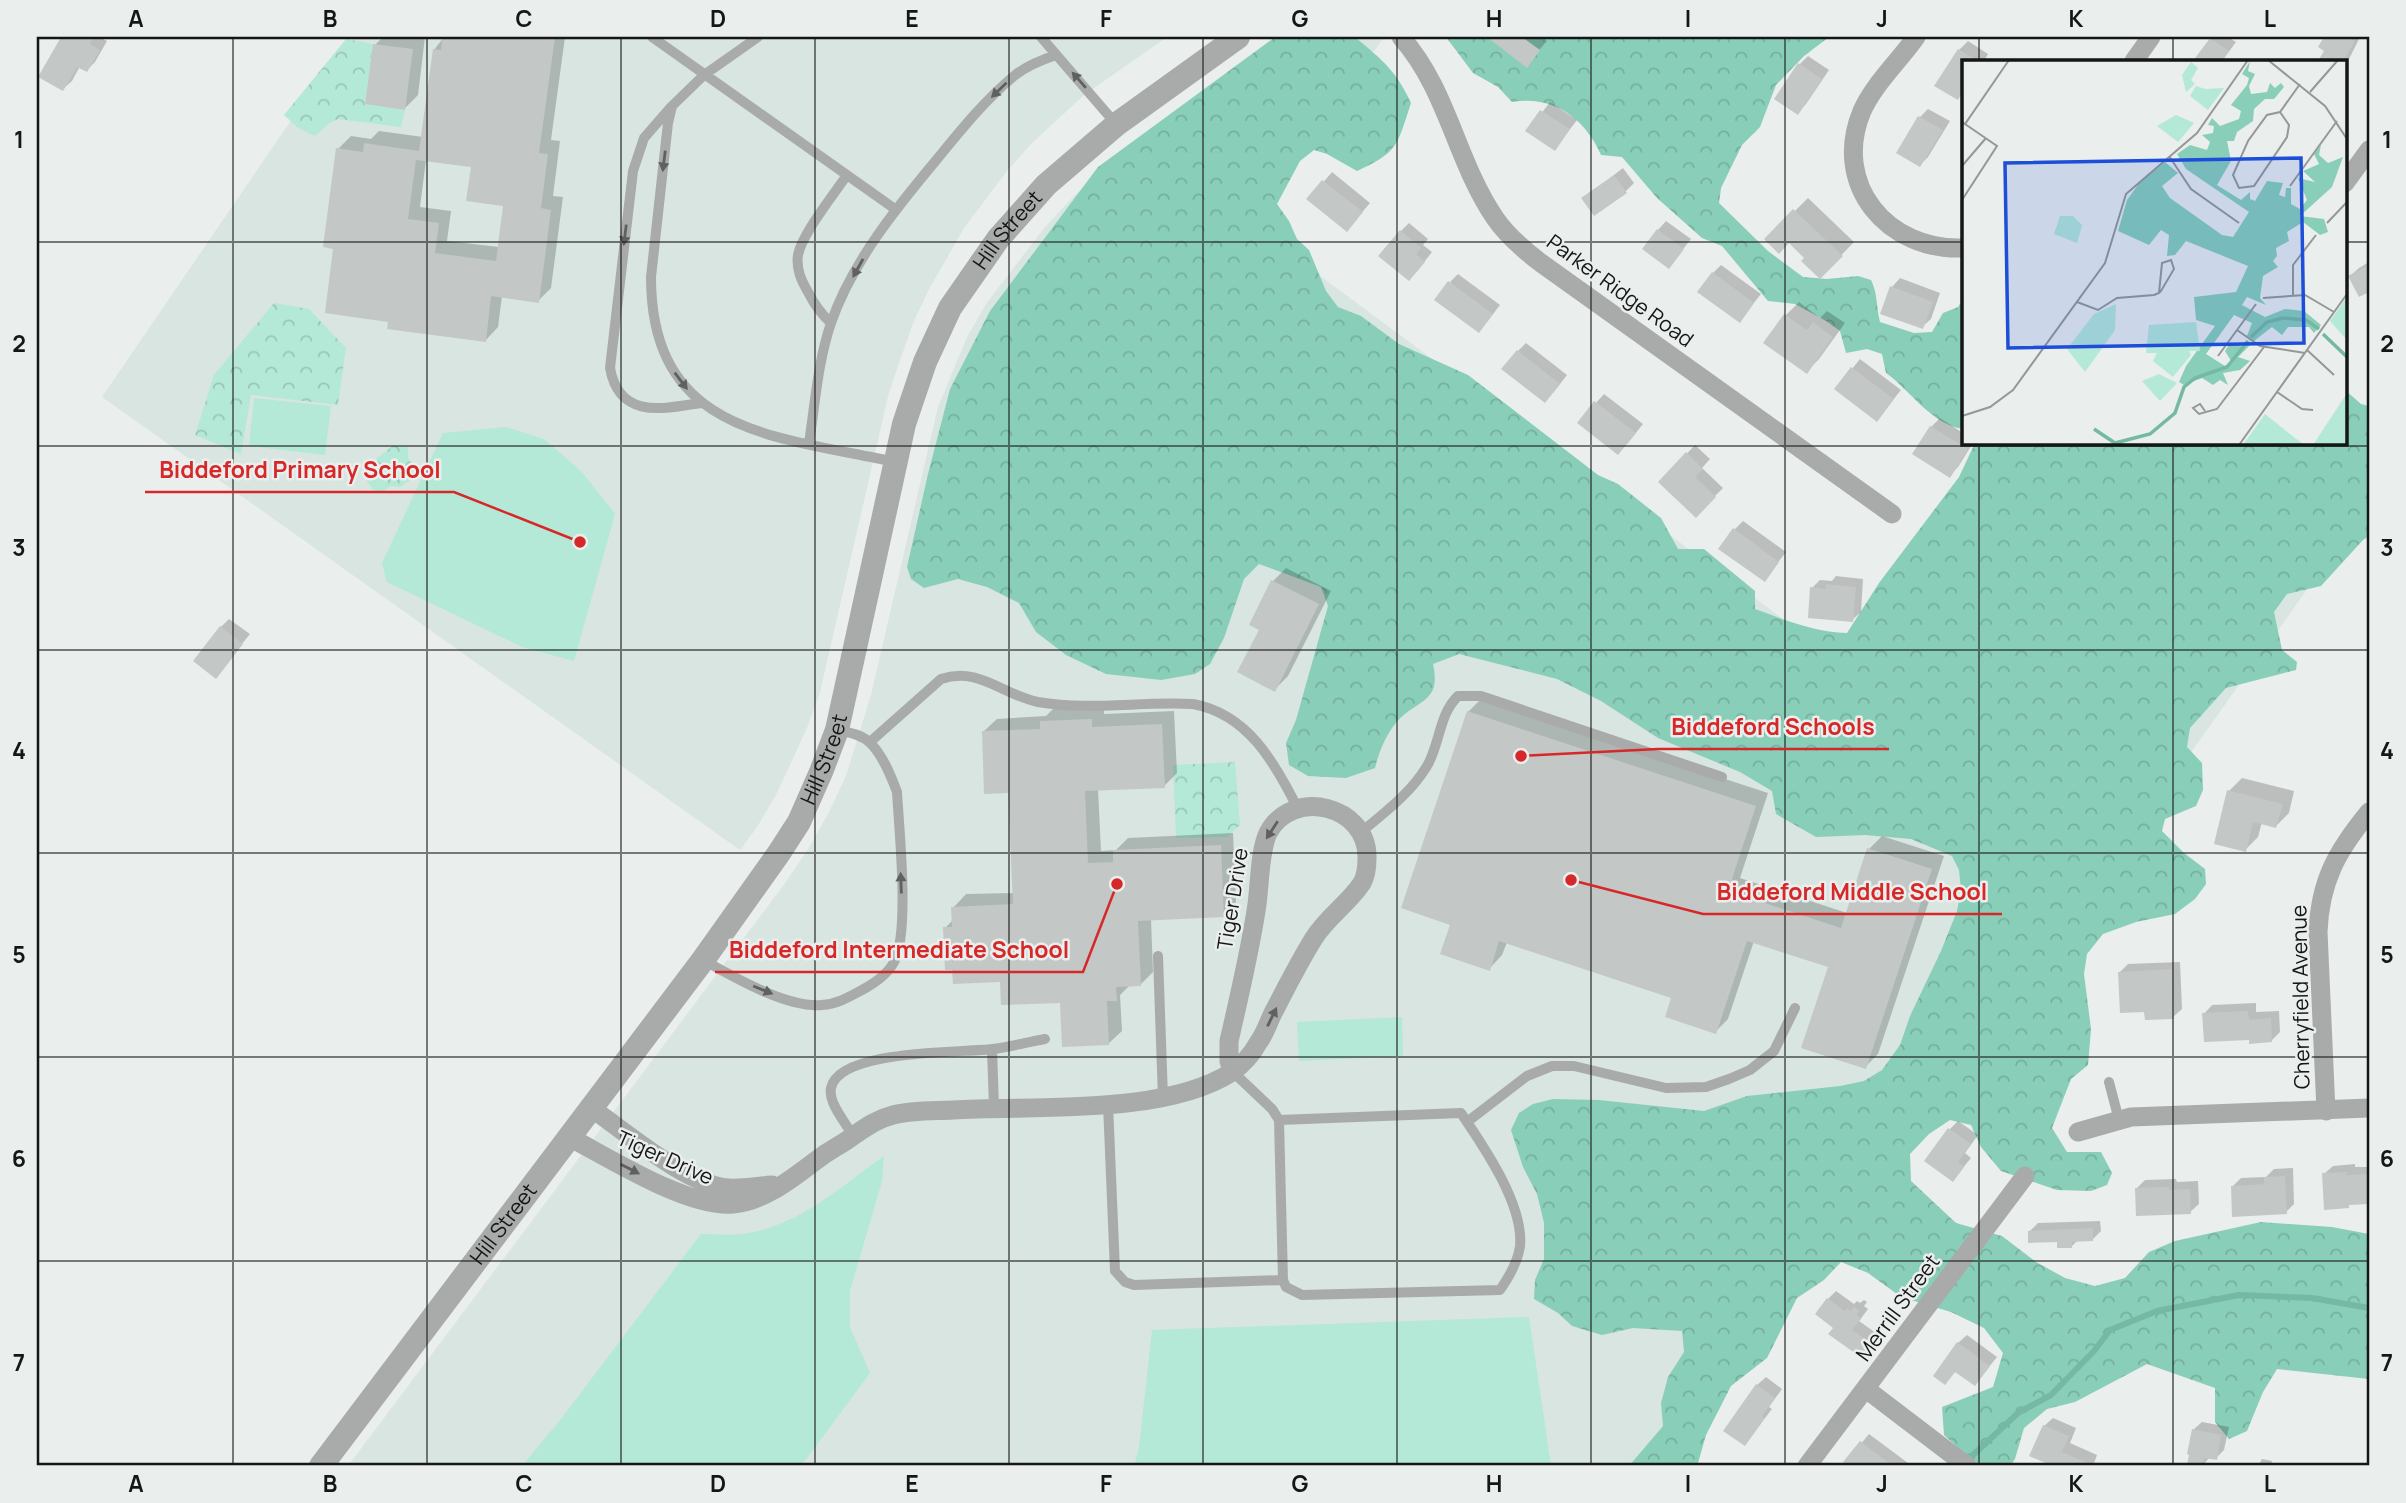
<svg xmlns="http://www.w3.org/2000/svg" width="2406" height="1503" font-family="Manrope,sans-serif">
<defs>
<pattern id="forest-crowns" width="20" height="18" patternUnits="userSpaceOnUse" patternTransform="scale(1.75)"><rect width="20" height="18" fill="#89ceb9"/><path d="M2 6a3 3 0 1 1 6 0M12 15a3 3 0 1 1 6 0" fill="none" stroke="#75b09e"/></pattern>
<pattern id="park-crowns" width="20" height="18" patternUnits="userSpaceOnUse" patternTransform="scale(1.75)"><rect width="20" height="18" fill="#b4e8d7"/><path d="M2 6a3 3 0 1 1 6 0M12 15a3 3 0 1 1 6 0" fill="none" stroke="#9ac6b8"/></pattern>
</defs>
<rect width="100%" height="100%" fill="#eaeeed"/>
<path fill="#d8e5e1" d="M348 37H1167L1084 95 1031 144 1007 171 964 228 928 291 913 323 889 392 820 692 807 728 776 795 757 827 740 850 102 397Z
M1287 37H1379L1383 39 1246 221 1841 662 2348 532 1944 1099 1661 1466H348L783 886 807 851 828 814 846 776 871 695 938 407 967 337 986 304 1045 227 1076 194 1122 153Z"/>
<path fill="url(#forest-crowns)" d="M1275 37H1355C1382 60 1396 70 1411 103 1397 145 1399 152 1357 171L1327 154 1314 150 1300 161 1277 204 1289 221 1297 239 1309 250 1326 291 1338 307 1361 316 1399 344 1468 375 1598 475 1618 484 1661 518 1678 549H1704L1755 591V609C1785 620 1815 632 1847 633L1879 583 1959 477 1975 443H2345V390L2361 404 2369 406V536L2363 540 2321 586 2287 594 2274 612 2282 650 2297 662 2296 670 2226 688 2190 728 2187 747 2202 763 2203 790 2196 806 2165 819 2162 831 2184 853 2205 869 2206 884 2195 899 2175 914 2136 922 2103 934 2087 954 2084 974 2091 1029 2088 1065 2071 1079 2052 1128 2067 1152H2101L2112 1173 2107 1185 2091 1191 2057 1190 2001 1171 1981 1147 1971 1125 1950 1120 1929 1134 1910 1154 1911 1181 1956 1223 2002 1236 2036 1262 2065 1278 2095 1286 2125 1278 2149 1252 2175 1241 2261 1222 2332 1227 2369 1234V1379L2277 1369 2263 1392 2247 1431 2229 1439 2215 1422V1388L2147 1364 2075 1402 2047 1409 2024 1428 2015 1459 2010 1466H1978L1944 1435 1942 1407 1993 1387 2003 1353 1984 1328 1951 1312 1901 1297 1868 1273 1841 1262 1824 1280 1797 1298 1767 1358 1731 1386 1706 1435 1698 1463 1689 1466H1629L1663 1426 1661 1403 1668 1377 1684 1352 1682 1331 1633 1328 1602 1335 1572 1326 1558 1313 1534 1299 1535 1280 1544 1259V1223L1537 1194 1523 1167 1511 1130 1519 1113 1533 1104 1553 1099 1599 1100 1704 1111 1747 1096 1840 1086 1864 1081 1882 1070 1900 1045 1910 1016 1941 951 1957 911 1961 890 1959 870 1952 856 1911 839 1865 835 1816 837 1776 814 1772 791 1740 772 1658 738 1601 701 1557 679 1459 654 1433 664C1442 705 1415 699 1395 724 1385 737 1379 752 1375 768L1346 778 1308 776 1289 765 1286 743 1296 720 1328 606 1321 587 1259 564 1244 579 1224 638 1210 664 1195 674 1161 680 1106 674 1066 655 1036 632 1019 603 987 587 958 579 924 588 911 579 907 567 928 474 950 389 990 311 1098 167Z
M1446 37H1829L1804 56 1776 85 1760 127 1742 145 1721 188 1719 203 1768 251 1803 277 1827 279 1858 276 1871 280C1878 294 1876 307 1880 322L1914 333 1932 332 1943 313 1958 307 1963 299V429C1931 424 1911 391 1886 373L1882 354 1867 349 1846 353 1840 331 1826 321 1795 304 1768 301 1722 246 1702 238 1657 198 1622 157 1601 155C1585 118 1553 95 1512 102L1498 87 1473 73Z"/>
<path fill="url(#park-crowns)" d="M346 39 373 44 365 104 405 110 401 127 338 119 328 124 315 136 297 127 284 115Z
M274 303 309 309 346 348 338 405 251 395 241 454 195 435 214 375Z
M393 446 408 447V458L419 473 400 487 391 486 382 492 373 490 367 481V472L377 466V458Z
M1235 762 1240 825 1227 837 1176 838 1173 765Z"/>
<path fill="#b4e8d7" d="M254 398 331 406 325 455 249 446Z
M506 427 544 439 582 472 615 514 574 661 522 647 387 582 382 563 443 433Z
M1402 1017 1403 1056 1299 1061 1297 1022Z
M884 1156 882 1181 850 1291V1327L870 1373 801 1466H522L561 1419 701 1234C717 1234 734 1236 749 1233 801 1224 843 1185 884 1156Z
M1529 1317 1551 1466H1134L1139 1448 1152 1330Z"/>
<path fill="#0003" fill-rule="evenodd" d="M63 37H99L107 41 95 62 87 70 80 66 72 81 63 89 41 76Z
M383 37H425L418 95 405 108 375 45Z
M444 37H565L551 140 560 141 553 196 563 197 551 288 538 301 502 296 498 327 485 341 389 320 335 247 338 149 351 136 371 139 379 131 423 137 434 50ZM426 160 473 166 505 205 499 247 447 241 451 211 420 207Z
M1490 37H1541L1547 41 1526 65Z
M2213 37H2228L2236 42 2222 61H2195Z
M2326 37H2360L2345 67V61H2320L2327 50 2320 46Z
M1968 41 1988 54 1984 61H1963V92L1957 98 1959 50Z
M1808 56 1829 70 1806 104 1797 113 1800 64Z
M1550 102 1577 120 1555 149 1528 131Z
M1928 109 1950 121 1928 157 1920 165V117Z
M1623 168 1634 183 1625 192 1584 198Z
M1332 172 1370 203 1347 230 1309 199Z
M1808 198 1854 242 1820 277 1807 258 1789 241 1767 239Z
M1666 221 1691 239 1669 267 1658 230Z
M1409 223 1428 239 1423 245 1432 252 1417 271 1401 231Z
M2369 262V290L2360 295 2350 276 2359 268Z
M1721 265 1761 294 1740 320 1713 273Z
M1458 274 1500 305 1487 322 1450 282Z
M1900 278 1940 293 1931 319 1922 327 1892 287Z
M1799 302 1820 318 1827 311 1845 323 1819 359 1806 372 1786 315Z
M1526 343 1567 375 1553 393 1518 351Z
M1860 359 1901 390 1877 420 1836 389Z
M1604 394 1643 424 1627 444 1596 403Z
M1940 418 1963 433V443H1973L1958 467 1950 475 1915 454 1931 427Z
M1695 445 1710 459 1702 468 1723 488 1696 515 1661 481Z
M1743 521 1786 552 1764 580 1734 530Z
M1286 568 1331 591 1288 676 1275 689 1261 629 1251 624 1273 581Z
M1836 576 1863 579 1861 612 1852 620 1812 588 1820 580 1832 581Z
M229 619 250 634 216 676 221 627Z
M1481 699 1768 793 1740 878 1847 913 1869 849 1882 836 1944 856 1878 1054 1865 1067 1830 966 1754 941 1728 1019 1715 1032 1673 997 1507 942 1502 955 1489 969 1452 924 1468 712Z
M1104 706V714L1174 711 1177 773 1164 786 1098 789 1101 851 1116 850 1128 838 1233 833 1236 902 1223 915 1151 919 1153 972 1140 985H1130L1120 995 1122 1031 1108 1044 1062 1001 1001 980 945 928 953 920V908L966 894 1014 893 1010 791 983 732 997 719 1046 716 1054 708Z
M2242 778 2294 791 2289 813 2276 826 2262 822 2258 837 2245 850 2229 791Z
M2180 962 2182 1009 2173 1017 2120 972 2128 964Z
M2256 1003V1012L2279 1011 2280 1032 2271 1041 2250 1038 2204 1014 2212 1005Z
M1958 1121 1978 1135 1965 1153 1971 1158 1953 1180 1950 1129Z
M2355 1164V1167H2369V1202L2352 1203 2348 1206 2324 1174 2333 1166Z
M2293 1168 2294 1204 2286 1212 2233 1186 2241 1178 2266 1177 2274 1169Z
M2176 1179 2177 1182 2198 1181 2199 1204 2190 1212 2136 1189 2145 1180Z
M2100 1221 2101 1231 2092 1240H2078L2072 1246 2030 1231 2038 1223Z
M1836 1291 1854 1304 1857 1301 1860 1303 1864 1300 1867 1302 1864 1306 1868 1309 1859 1321 1883 1338 1865 1359 1835 1327 1828 1299Z
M1967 1335 1997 1357 1975 1384 1956 1371 1945 1383 1958 1343Z
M1766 1377 1782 1389 1769 1407 1772 1409 1745 1444 1757 1385Z
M2053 1418 2076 1428 2070 1443 2097 1455 2093 1466H2058L2032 1455 2044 1426Z
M2202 1422 2229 1427 2224 1450 2216 1458 2210 1457 2202 1466 2193 1430Z
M1869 1434 1912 1466H1851L1846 1462Z
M2262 1459 2272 1461 2271 1466H2258Z"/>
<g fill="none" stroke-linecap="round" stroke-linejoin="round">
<path stroke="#75b9a4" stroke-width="6" d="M1973 1455 2018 1413 2051 1395 2094 1351 2110 1330 2157 1311 2239 1295 2312 1298 2369 1308"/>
</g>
<path fill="#c3c7c6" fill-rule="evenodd" d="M61 37H94L90 44 100 50 87 72 77 67 63 91 38 77Z
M442 37H555L539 153 548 154 541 208 551 210 539 303 491 296 486 342 387 329 388 322 325 313 333 249 323 247 336 148 363 152 364 143 419 151 433 49 441 50ZM416 160 471 167 466 201 503 206 496 261 435 253 439 223 408 219Z
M1487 37H1522L1540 50 1527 68Z
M2324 37H2347L2355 41 2343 61H2318L2324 51 2318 47Z
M2210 38 2229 51 2222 61H2193Z
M373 44 413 49 405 110 365 104Z
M1958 49 1978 61H1963V91L1958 100 1934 86Z
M1798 63 1822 79 1798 115 1774 99Z
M1540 110 1570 129 1555 151 1525 131Z
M1918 116 1943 130 1920 167 1896 153Z
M1614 175 1627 193 1594 216 1581 198Z
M1322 180 1363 212 1347 232 1306 199Z
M1793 209 1843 256 1820 279 1801 261 1804 258 1789 243 1779 254 1764 239Z
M1657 229 1684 249 1669 269 1642 249Z
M1400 230 1421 248 1416 254 1425 262 1409 281 1378 256Z
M2369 265V292L2359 297 2348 276Z
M1712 272 1754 303 1740 323 1697 292Z
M1448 281 1493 314 1479 333 1434 300Z
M1890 286 1933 302 1923 329 1880 314Z
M1784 314 1807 330 1813 322 1833 337 1807 374 1763 343Z
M1517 350 1560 384 1545 403 1501 369Z
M1851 367 1894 399 1877 422 1834 389Z
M1594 401 1636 433 1618 455 1577 423Z
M1930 426 1968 449 1950 478 1912 454Z
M1686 452 1703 469 1695 477 1716 497 1696 518 1658 482Z
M1733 528 1779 562 1765 582 1718 549Z
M1271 580 1319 604 1275 692 1237 672 1259 630 1249 625Z
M1826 584 1856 587 1853 622 1808 618 1810 587 1826 589Z
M220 626 243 644 216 679 193 661Z
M1467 711 1756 806 1728 891 1841 928 1867 848 1932 869 1866 1069 1801 1048 1828 967 1747 941 1716 1034 1665 1017 1671 998 1499 941 1490 971 1440 954 1450 925 1401 908Z
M1092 719V727L1162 724 1165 788 1085 791 1088 863 1113 862V850L1221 845 1224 917 1138 921 1141 986 1116 987 1117 1001H1107L1109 1045 1062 1047 1060 1003 1001 1005 1000 982 953 984 952 970H945L943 927H952L951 907 1013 904 1008 793 984 794 982 731 1040 729V721Z
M2227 790 2283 804 2276 828 2253 822 2246 852 2214 844Z
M2172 969 2174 1019 2145 1020 2144 1012 2120 1013 2118 972Z
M2248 1011 2249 1020 2271 1018 2272 1042 2249 1044V1040L2204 1042 2202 1013Z
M1948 1128 1971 1144 1958 1162 1964 1167 1953 1182 1924 1161Z
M2347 1172V1175L2369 1174V1204L2349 1205V1208L2324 1210 2322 1173Z
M2285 1176 2287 1214 2232 1217 2231 1186 2264 1184V1177Z
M2169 1187V1190L2190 1189 2191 1214 2136 1216 2135 1188Z
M2093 1228V1241L2072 1242V1248H2057V1242L2028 1243V1231Z
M1827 1298 1845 1311 1847 1308 1851 1311 1854 1307 1860 1311 1857 1315 1861 1319 1852 1330 1876 1347 1866 1361 1828 1334 1833 1328 1815 1314Z
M1957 1342 1990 1366 1975 1386 1955 1372 1945 1385 1933 1376Z
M1756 1384 1775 1398 1762 1416 1765 1418 1745 1446 1723 1431Z
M2043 1425 2069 1436 2062 1452 2090 1464 2089 1466H2053L2029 1456Z
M2192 1429 2221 1435 2217 1460 2204 1458 2203 1466 2187 1465 2189 1455 2187 1454Z
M1860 1441 1893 1466H1849L1843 1462Z"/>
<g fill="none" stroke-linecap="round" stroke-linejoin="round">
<path stroke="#a9abaa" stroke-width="10" d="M652 37 895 209
M758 37 704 75 672 106 668 123 651 277C651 434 775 436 895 462
M1041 37 1116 124
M671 107 644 138 633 171 610 368C619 419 662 409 701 403
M831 323C820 313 814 304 808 292 801 280 796 269 798 255 802 234 834 194 847 175
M809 443C815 404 818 361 831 323 852 262 897 207 938 158 961 130 985 100 1014 76 1026 66 1041 60 1056 55
M870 742 941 679C978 666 1003 695 1038 702 1089 711 1142 701 1193 704 1248 714 1275 763 1298 809
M1360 833C1384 813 1411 793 1427 766 1440 744 1439 714 1458 696H1481L1722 777
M1158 956 1163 1098
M703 960C734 977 786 1008 822 1005 837 1004 849 997 862 990 873 984 888 974 894 962 910 933 899 829 897 792 891 776 882 753 869 742 861 734 847 732 837 730
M992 1049 994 1107
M2109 1082 2119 1120
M1108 1104 1115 1271 1125 1282 1134 1285 1283 1280 1286 1287 1302 1295 1500 1290C1509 1277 1518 1262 1520 1246 1524 1205 1484 1147 1461 1113L1279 1120 1272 1109 1233 1072
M1279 1120 1283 1280
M1467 1122 1527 1076 1552 1066H1574L1666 1088 1706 1087 1729 1079 1750 1070 1774 1051 1795 1008
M853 1136C846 1123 828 1103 831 1088 839 1049 961 1053 992 1049 1010 1047 1028 1042 1045 1039"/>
<path stroke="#a9abaa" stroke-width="19" d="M1401 37C1448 90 1456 161 1495 218 1507 236 1524 250 1541 263L1892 514
M1916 37C1899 61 1874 84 1862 111 1831 185 1888 251 1963 248
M2134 61 2151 37
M2345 183 2369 150
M591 1108C626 1132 687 1185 728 1188 742 1189 758 1186 772 1185
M2326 1111 2318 932C2320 881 2337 851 2369 812
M2078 1132 2131 1117 2369 1108
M569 1137C611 1159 688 1208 733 1204 768 1201 798 1173 825 1154 834 1148 844 1143 853 1136 866 1127 877 1119 893 1115 912 1110 933 1111 953 1110 1033 1105 1164 1116 1232 1072 1242 1065 1252 1054 1258 1043 1265 1034 1268 1023 1273 1013 1286 988 1299 962 1314 938 1327 917 1348 904 1362 883 1366 876 1367 866 1367 858 1368 805 1292 787 1268 833 1259 852 1260 889 1256 911 1249 955 1239 998 1229 1041V1061L1233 1072
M1866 1389 1967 1466
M1807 1466 2025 1176"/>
<path stroke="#a9abaa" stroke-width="24" id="s1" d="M321 1466 703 960 779 853 799 822 821 772 837 730 904 424 925 362 950 308 998 239 1046 185 1117 124 1238 37"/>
</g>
<defs><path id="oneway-solid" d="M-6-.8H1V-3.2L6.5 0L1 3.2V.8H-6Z" transform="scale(1.75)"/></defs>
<g fill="#5f6060">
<use href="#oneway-solid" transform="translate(1079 80) rotate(-131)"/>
<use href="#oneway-solid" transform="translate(999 90) rotate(136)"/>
<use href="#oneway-solid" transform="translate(664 161) rotate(97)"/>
<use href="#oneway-solid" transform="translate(625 235) rotate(97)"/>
<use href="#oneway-solid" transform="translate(858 268) rotate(119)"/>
<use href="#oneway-solid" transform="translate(681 381) rotate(53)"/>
<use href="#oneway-solid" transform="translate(1272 830) rotate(123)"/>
<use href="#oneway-solid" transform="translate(901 883) rotate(-92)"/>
<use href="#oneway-solid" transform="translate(763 990) rotate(22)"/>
<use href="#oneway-solid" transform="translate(1272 1017) rotate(-64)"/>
<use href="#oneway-solid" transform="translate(630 1169) rotate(27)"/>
</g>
<path fill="none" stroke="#151616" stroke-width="2" stroke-opacity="0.55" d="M233 37V1466M427 37V1466M621 37V1466M815 37V1466M1009 37V1466M1203 37V1466M1397 37V1466M1591 37V1466M1785 37V1466M1979 37V61M2173 37V61M37 242H1963M2345 242H2369M1979 443V1466M2173 443V1466M37 446H2369M37 650H2369M37 853H2369M37 1057H2369M37 1261H2369"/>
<g text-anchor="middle" stroke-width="5" stroke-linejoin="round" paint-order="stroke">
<g font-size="21" fill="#151616" stroke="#eaeeed">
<text dy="7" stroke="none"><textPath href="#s1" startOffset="1437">Hill Street</textPath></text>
<text transform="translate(1620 291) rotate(36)" y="7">Parker Ridge Road</text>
<text dy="7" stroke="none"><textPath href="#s1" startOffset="870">Hill Street</textPath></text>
<text transform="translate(1233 899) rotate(-81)" y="7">Tiger Drive</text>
<text transform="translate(2301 997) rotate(-91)" y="7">Cherryfield Avenue</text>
<text transform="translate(665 1158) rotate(24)" y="7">Tiger Drive</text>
<text dy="7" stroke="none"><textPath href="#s1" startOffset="303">Hill Street</textPath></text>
<text transform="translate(1898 1308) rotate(-54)" y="7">Merrill Street</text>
</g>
</g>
<g transform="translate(1962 60)">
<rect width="385" height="385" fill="#eaeeed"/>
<path d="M229 2 236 8 229 20 233 24 224 32 220 15ZM234 26 243 29 262 28 246 50 228 36Z" fill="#b4e8d7"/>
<path d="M288 1 286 11 293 14 287 26 289 34 305 32 308 23 313 28 319 23 322 27 312 39H303L292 49 291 61 275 72 272 81H265L269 101 255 125 279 140 288 132V139L293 141 305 121 321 123 317 135 323 137 324 128H329V144L338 149 345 140 336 118 353 122 341 111 357 104 352 94 359 85 357 95 366 103 381 97 370 127 338 156 362 159 366 172 358 175 341 162 325 172 327 181 314 188 315 196 311 201 316 207 301 216 298 238 304 245 285 237 280 245 303 257 323 249 342 251 359 265 352 273 347 267H326L320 275 310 267 292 281 285 276 290 263 272 255 244 294 263 306 269 301 263 291 268 283 280 286 284 281 290 283 276 297 288 301 278 310 261 313 266 325 258 320 251 325 240 318 222 325 217 322 224 306 253 266 234 260 232 237 274 232 286 206 224 181 213 195 205 196 207 175 199 170 187 185 156 171 165 140 178 122 203 102 216 113 200 126 208 138 260 175 271 177 287 152 224 109 215 94 228 85 245 90 248 82 240 75 251 73 252 66 246 65 250 58 258 66 277 59 279 51 269 45 285 25 287 18 280 14Z" fill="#89ceb9"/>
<path d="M385 237V280L368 261ZM385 333V385H351L355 379ZM303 354 333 378 343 385H281Z" fill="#b4e8d7"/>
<path d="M214 55 232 63 216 82 195 66ZM98 156H111L120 165 115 183 92 174ZM154 244 153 270 123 312 105 289 132 254ZM234 262 238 291H227L229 295 211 317 191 301 195 293H184L187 265ZM197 314 215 323 198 341 180 321Z" fill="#b4e8d7"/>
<path fill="none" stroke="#75b9a4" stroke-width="3.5" d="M361 274 385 297M289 277 305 262 321 258 344 260 357 269M132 369 153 383 188 374 213 353 222 327 233 318 265 307 286 281"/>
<path fill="none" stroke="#959897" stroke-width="2" d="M306 0 363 46 385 79M348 32 376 0M318 52 327 65 325 77 292 126 277 128 271 115 286 81 305 55 318 52 338 24M0 62 3 64 47 0M207 96 229 129 277 163M0 106 24 78M328 126 375 61M0 140 35 86 3 64M365 163 385 142M331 235V205L354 175M301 238 343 235 372 252M115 242 136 250 155 238 192 235 197 233 199 231 212 209 209 200 200 203 197 233M275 270 298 286 343 293M345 290 372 315M256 296 294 244M315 332 340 349 351 350M243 351 238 344 231 348 237 354 255 349 302 287M0 356 28 347 51 330 143 203 164 134 235 73 286 0M277 385 385 234"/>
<path fill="#1d4ed8" fill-opacity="0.15" stroke="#1d4ed8" stroke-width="3.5" d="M339 98 342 283 46 288 43 103Z"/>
<rect width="385" height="385" fill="none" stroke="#151616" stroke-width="3.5"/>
</g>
<path fill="none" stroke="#d62828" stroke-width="2.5" d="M580 542L454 492H145M1521 756L1658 749H1889M1571 880L1703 914H2002M1117 884L1083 972H715"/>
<g fill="#d62828" stroke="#eaeeed" stroke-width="2.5">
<circle cx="580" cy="542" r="7"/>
<circle cx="1521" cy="756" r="7"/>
<circle cx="1571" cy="880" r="7"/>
<circle cx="1117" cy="884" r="7"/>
</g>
<g font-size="23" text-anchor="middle" font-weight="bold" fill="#d62828" stroke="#eaeeed" stroke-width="5" stroke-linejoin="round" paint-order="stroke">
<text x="300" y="478">Biddeford Primary School</text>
<text x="1773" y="735">Biddeford Schools</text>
<text x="1852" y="900">Biddeford Middle School</text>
<text x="899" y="958">Biddeford Intermediate School</text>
</g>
<rect width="2406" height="1503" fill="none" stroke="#eaeeed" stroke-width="77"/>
<rect x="38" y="38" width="2330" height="1426" fill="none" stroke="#151616" stroke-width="2.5"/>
<g font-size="23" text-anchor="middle" font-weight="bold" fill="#151616">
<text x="136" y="27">A</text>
<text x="330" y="27">B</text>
<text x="524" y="27">C</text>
<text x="718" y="27">D</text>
<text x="912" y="27">E</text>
<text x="1106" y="27">F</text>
<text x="1300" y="27">G</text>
<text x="1494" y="27">H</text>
<text x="1688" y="27">I</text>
<text x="1882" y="27">J</text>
<text x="2076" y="27">K</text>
<text x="2270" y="27">L</text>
<text x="19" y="148">1</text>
<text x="2387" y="148">1</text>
<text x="19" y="352">2</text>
<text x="2387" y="352">2</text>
<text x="19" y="556">3</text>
<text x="2387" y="556">3</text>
<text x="19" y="759">4</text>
<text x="2387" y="759">4</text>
<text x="19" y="963">5</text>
<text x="2387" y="963">5</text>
<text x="19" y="1167">6</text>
<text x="2387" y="1167">6</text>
<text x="19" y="1371">7</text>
<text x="2387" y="1371">7</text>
<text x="136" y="1492">A</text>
<text x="330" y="1492">B</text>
<text x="524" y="1492">C</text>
<text x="718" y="1492">D</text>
<text x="912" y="1492">E</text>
<text x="1106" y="1492">F</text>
<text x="1300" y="1492">G</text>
<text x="1494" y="1492">H</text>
<text x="1688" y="1492">I</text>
<text x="1882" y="1492">J</text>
<text x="2076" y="1492">K</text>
<text x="2270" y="1492">L</text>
</g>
</svg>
